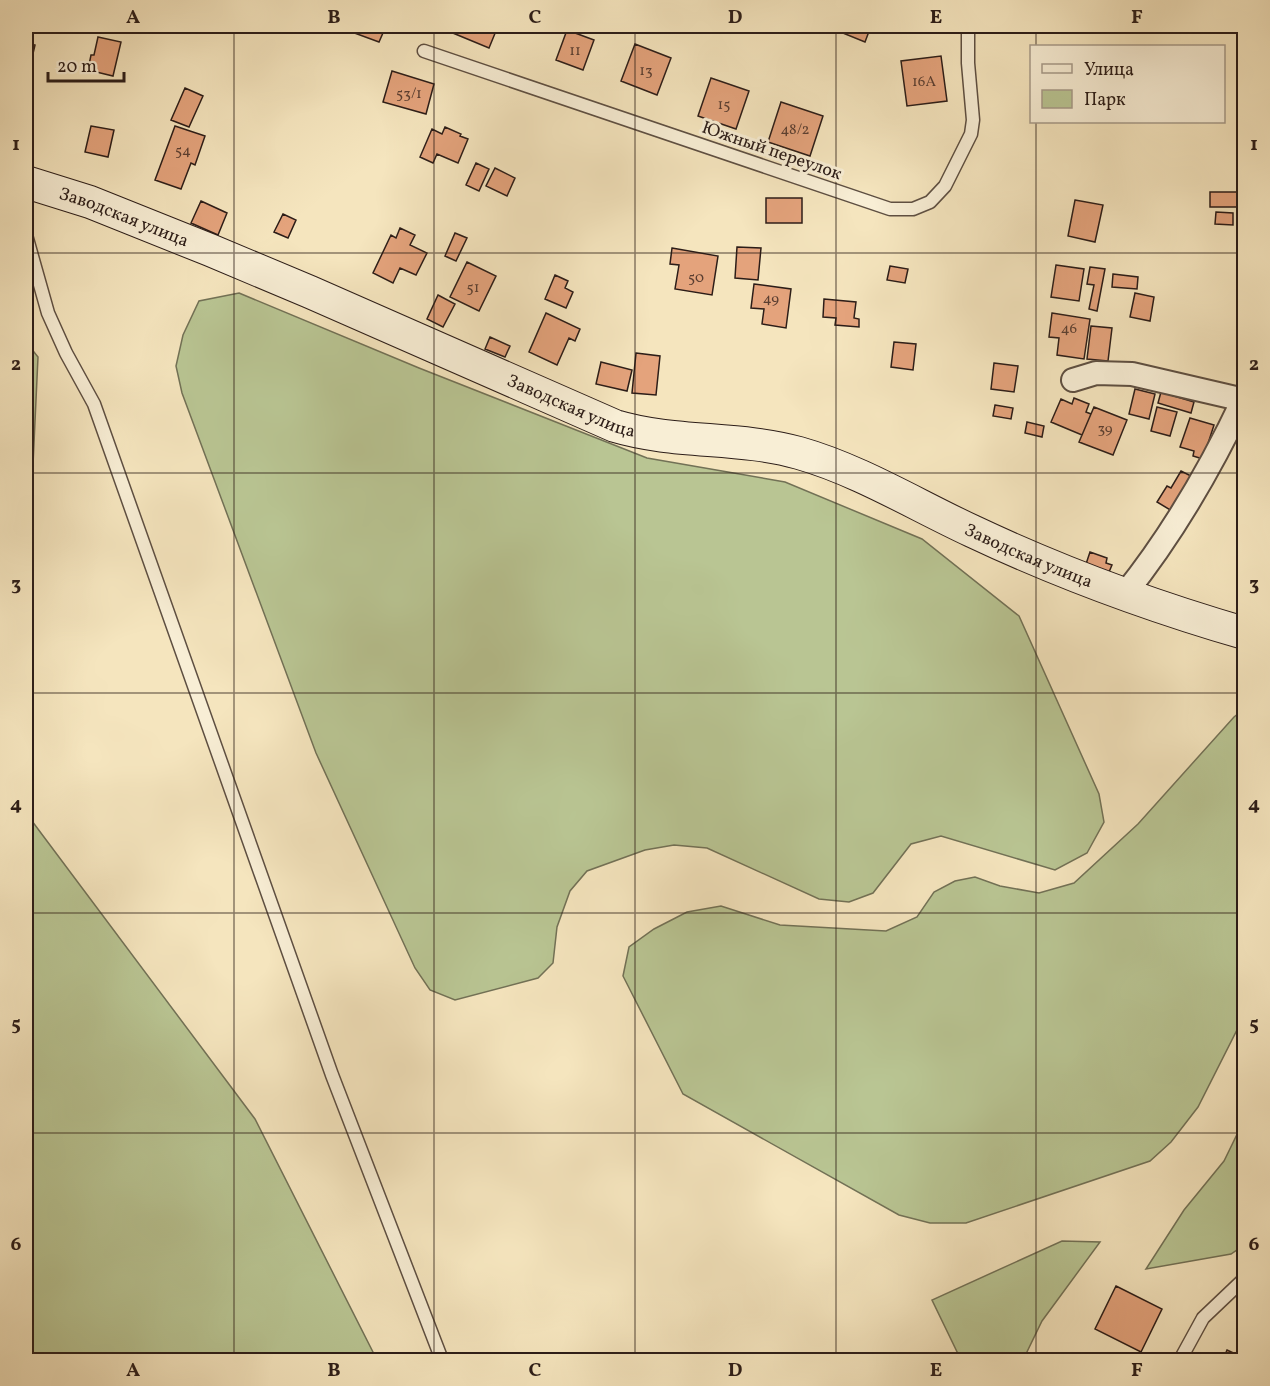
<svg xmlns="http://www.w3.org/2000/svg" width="1270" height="1386" font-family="Vollkorn,serif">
<rect width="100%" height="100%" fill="#f5e5be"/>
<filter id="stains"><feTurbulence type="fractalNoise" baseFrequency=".00333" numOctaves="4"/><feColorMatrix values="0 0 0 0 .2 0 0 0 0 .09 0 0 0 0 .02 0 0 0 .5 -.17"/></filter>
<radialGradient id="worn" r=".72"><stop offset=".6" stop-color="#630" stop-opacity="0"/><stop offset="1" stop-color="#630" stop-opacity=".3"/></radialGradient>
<path fill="#b9c593" stroke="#727156" stroke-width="1.5" d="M239 293 419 368 647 458 785 482 922 539 1019 616 1099 794 1104 822 1087 853 1055 870 941 836 911 844 873 893 849 902 819 899 707 848 674 845 645 850 587 871 570 891 557 927 553 963 538 978 455 1000 430 990 415 968 316 753 182 393 176 366 183 335 199 301Z
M26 342 38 357 32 486 26 526Z
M1244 709V1016L1198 1107 1171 1142 1150 1161 966 1223H930L899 1215 683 1094 623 976 629 947 654 929 687 912 721 906 780 925 886 931 917 917 934 892 955 881 975 877 1000 886 1039 893 1074 883 1138 824 1234 717Z
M26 813 255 1119 377 1360H26Z
M1244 1120V1245L1231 1254 1146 1269 1184 1210 1224 1161Z
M1062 1241 1100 1242 1042 1321 1023 1360H961L932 1300Z"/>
<path fill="#e4a37c" stroke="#2c1d18" stroke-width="1.5" d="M339 26H386L379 42 338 27Z
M450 26H498L489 48 448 31Z
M828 26H871L865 42 828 27Z
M567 30 594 40 583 70 556 60Z
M98 37 121 42 113 76 88 70 91 55H94Z
M26 43 35 45 31 62 26 61Z
M635 44 671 58 657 95 621 81Z
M941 56 947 101 907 106 901 61Z
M392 71 434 84 426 114 383 102Z
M711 78 749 91 736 129 698 116Z
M185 88 203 96 189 127 171 120Z
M781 102 823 116 810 156 768 142Z
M91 126 114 130 108 157 85 152Z
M175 126 205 136 195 165 191 163 181 189 155 180Z
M445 127 461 134 460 136 468 139 458 163 437 154 433 163 420 157 432 129 442 134Z
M476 163 489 169 479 191 466 185Z
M495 168 515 178 507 196 486 186Z
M1210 192H1238L1239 207H1210Z
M766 198H802V223H766Z
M1075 200 1103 205 1095 242 1068 236Z
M201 201 227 213 218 235 191 223Z
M1216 212 1233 213V225L1215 224Z
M283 214 296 220 288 238 274 232Z
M400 228 415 235 410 245 427 253 416 275 400 268 393 283 373 273 391 235 396 238Z
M455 233 467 238 456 261 445 256Z
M737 247 761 248 758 280 735 278Z
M672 248 718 256 712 295 675 289 679 265 670 264Z
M467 262 496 276 479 311 450 297Z
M1056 265 1084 269 1079 301 1051 297Z
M890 266 908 269 905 283 887 280Z
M1090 267 1105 269 1097 311 1089 309 1094 285 1087 284Z
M1113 274 1138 277 1137 289 1112 287Z
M555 275 568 281 565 288 573 292 566 308 545 299Z
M754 284 791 289 786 328 762 324 764 309 751 308Z
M1135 293 1154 297 1150 321 1130 317Z
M438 295 455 304 443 327 427 319Z
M824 299 856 302 854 318 859 319V327L835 325 836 318 823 317Z
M546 313 580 329 575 341 569 338 557 365 529 352Z
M1052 313 1090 319 1084 359 1057 355 1059 338 1049 337Z
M1091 326 1112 328 1108 361 1087 359Z
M490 337 510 346 505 357 485 349Z
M894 342 916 344 913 370 891 367Z
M636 353 660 356 656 395 632 393Z
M601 362 632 370 627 391 596 384Z
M994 363 1018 366 1014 392 991 389Z
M1135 389 1155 394 1149 419 1129 414Z
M1161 392 1194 402 1191 413 1158 403Z
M1074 398 1089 404 1086 412 1091 414 1082 435 1051 422 1061 399 1072 404Z
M995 405 1013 408 1011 419 993 416Z
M1094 407 1127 420 1113 455 1079 442Z
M1157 407 1177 412 1170 436 1151 431Z
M1190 418 1214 425 1203 459 1193 456 1194 451 1180 447Z
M1027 422 1044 426 1042 437 1025 433Z
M1181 471 1193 477 1172 511 1157 502 1167 486 1171 488Z
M1090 552 1107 558 1106 563 1112 565 1109 572 1086 564Z
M1116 1286 1162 1309 1141 1352 1095 1329Z
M1227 1350 1244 1358V1360H1223Z"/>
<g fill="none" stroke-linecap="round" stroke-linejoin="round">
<g stroke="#5e4f42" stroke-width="15">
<path id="lane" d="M424 51 890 209H913L930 202 945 186 971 134 973 120 968 63V26
M26 235 48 313 66 353 94 404 332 1075 442 1360
M1180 1360 1203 1318 1244 1279"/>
</g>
<g stroke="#5e4f42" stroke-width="26">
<path id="street" d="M1073 380 1096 373 1132 374 1244 400
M1124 595C1173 534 1211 468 1244 398"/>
</g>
<g stroke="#2c1d18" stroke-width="34">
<g id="secondary">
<path id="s1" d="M26 182 90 202 210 250 310 292 615 426C675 444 739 436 799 453 859 470 916 505 972 531 1061 573 1151 606 1244 633"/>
</g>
</g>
<use href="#lane" stroke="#f8eed5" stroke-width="12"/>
<use href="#street" stroke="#f8eed5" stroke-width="22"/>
<use href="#secondary" stroke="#f8eed5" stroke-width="32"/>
</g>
<path fill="none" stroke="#2c1d18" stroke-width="1.5" stroke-opacity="0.55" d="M234 26V1360M434 26V1360M635 26V1360M836 26V1360M1036 26V46M1036 122V1360M26 253H1244M26 473H1244M26 693H1244M26 913H1244M26 1133H1244"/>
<g text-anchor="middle" stroke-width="6" stroke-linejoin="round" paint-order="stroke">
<g font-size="15" fill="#5a3e31">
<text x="575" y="55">11</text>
<text x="646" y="75">13</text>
<text x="924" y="86">16А</text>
<text x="409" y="98">53/1</text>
<text x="724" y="109">15</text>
<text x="795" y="134">48/2</text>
<text x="183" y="155">54</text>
<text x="696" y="282">50</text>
<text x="473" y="292">51</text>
<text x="771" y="303">49</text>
<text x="1069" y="333">46</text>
<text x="1105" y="433">39</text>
</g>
<g font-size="18" fill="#2c1d18" stroke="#f8eed5">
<text transform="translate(772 150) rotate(19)" y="6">Южный переулок</text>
<text dy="6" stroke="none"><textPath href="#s1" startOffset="104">Заводская улица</textPath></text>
<text dy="6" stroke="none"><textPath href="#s1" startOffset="590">Заводская улица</textPath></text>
<text dy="6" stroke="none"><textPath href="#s1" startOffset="1076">Заводская улица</textPath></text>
</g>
</g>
<rect width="1270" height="1386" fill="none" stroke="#f5e5be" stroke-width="66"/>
<rect x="1030" y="45" width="195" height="78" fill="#f8eed5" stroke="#a69a89" stroke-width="1.5"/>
<rect x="1042" y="64" width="30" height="9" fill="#f8eed5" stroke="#a69a89" stroke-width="1.5"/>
<text x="1084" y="75" font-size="18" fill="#2c1d18">Улица</text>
<rect x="1042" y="90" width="30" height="18" fill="#b9c593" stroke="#a69a89" stroke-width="1.5"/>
<text x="1084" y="105" font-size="18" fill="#2c1d18">Парк</text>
<path d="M48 72v9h76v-9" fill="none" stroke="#2c1d18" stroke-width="3"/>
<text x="57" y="72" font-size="18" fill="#2c1d18" stroke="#f8eed5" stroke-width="4.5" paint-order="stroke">20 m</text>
<rect x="33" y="33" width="1204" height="1320" fill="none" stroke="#2c1d18" stroke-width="2"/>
<g font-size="20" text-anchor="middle" font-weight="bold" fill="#2c1d18">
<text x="133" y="23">A</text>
<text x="334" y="23">B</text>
<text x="535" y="23">C</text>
<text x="735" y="23">D</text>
<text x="936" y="23">E</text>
<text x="1137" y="23">F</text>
<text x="16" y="150">1</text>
<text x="1254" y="150">1</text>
<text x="16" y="370">2</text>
<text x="1254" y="370">2</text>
<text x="16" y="590">3</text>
<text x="1254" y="590">3</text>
<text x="16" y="810">4</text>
<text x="1254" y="810">4</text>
<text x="16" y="1030">5</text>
<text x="1254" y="1030">5</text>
<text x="16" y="1250">6</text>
<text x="1254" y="1250">6</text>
<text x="133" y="1376">A</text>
<text x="334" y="1376">B</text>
<text x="535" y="1376">C</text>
<text x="735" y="1376">D</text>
<text x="936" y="1376">E</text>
<text x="1137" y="1376">F</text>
</g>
<rect width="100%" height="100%" filter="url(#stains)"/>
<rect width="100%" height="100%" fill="url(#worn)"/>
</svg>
